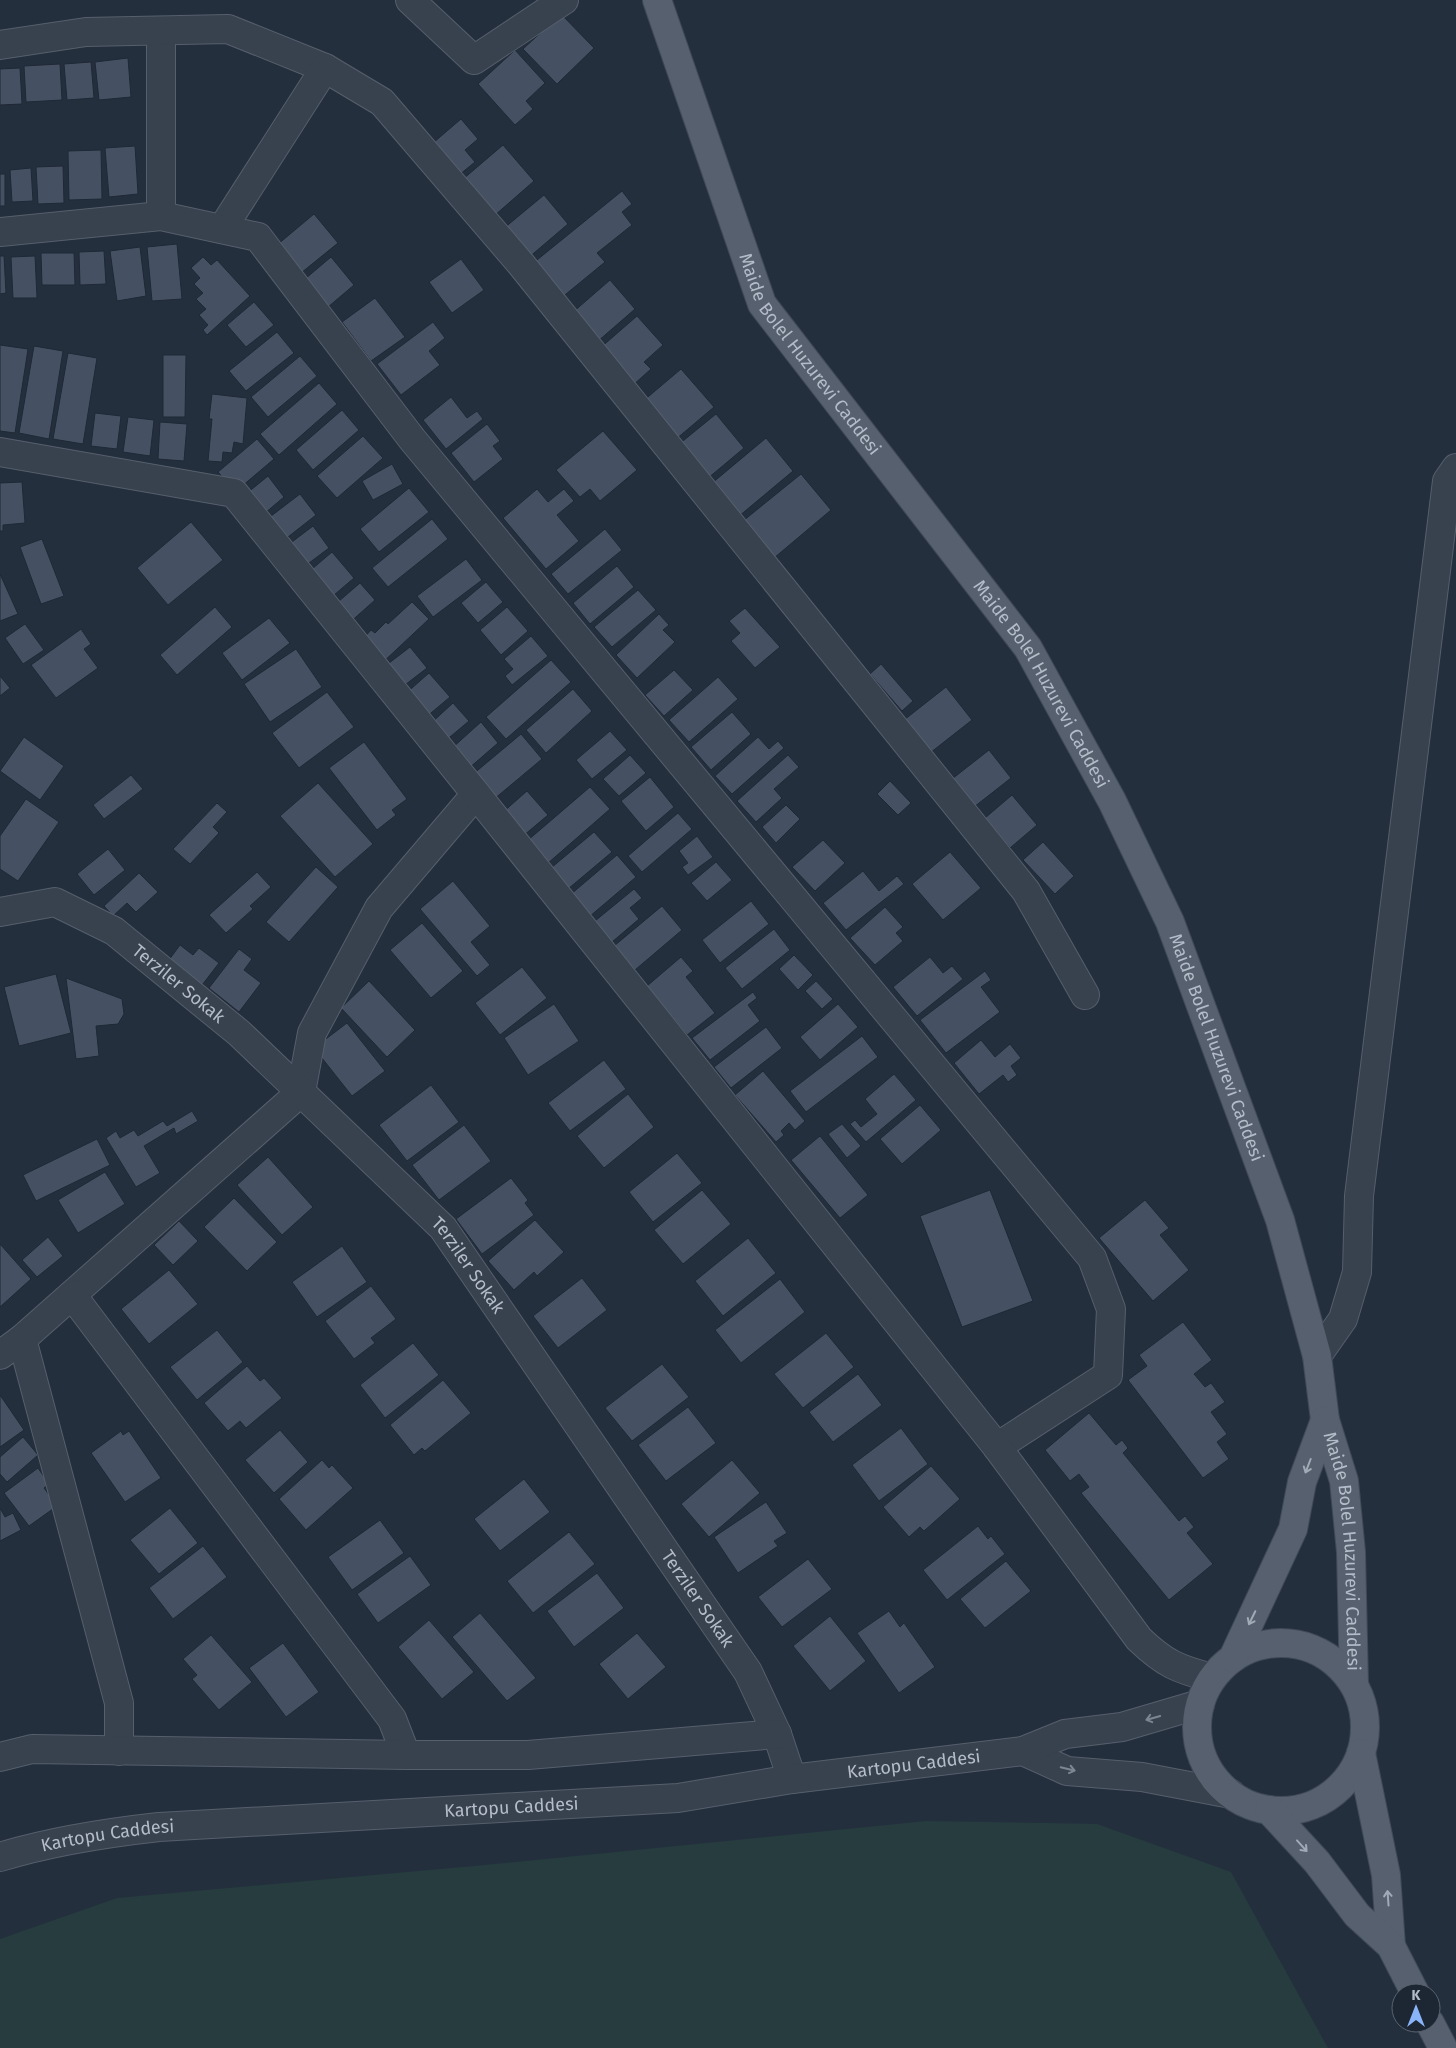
<svg xmlns="http://www.w3.org/2000/svg" width="1456" height="2048" font-family="'Fira Sans',sans-serif">
<rect width="100%" height="100%" fill="#242f3e"/>
<path fill="#263c3f" d="M927 1821 1097 1824 1231 1872 1328 2048H0V1939L117 1898 485 1865Z"/>
<path fill="#455162" stroke="#1f2835" d="M561 14 594 48 557 84 523 49Z
M515 50 545 83 526 101 533 109 515 125 478 84Z
M128 58 131 97 99 100 95 62Z
M91 62 94 98 67 100 64 64Z
M60 64 62 100 26 102 24 66Z
M20 68 22 104 0 105V69Z
M461 119 478 139 465 150 475 162 459 175 433 143Z
M503 145 534 181 494 216 462 180Z
M135 146 138 194 109 197 105 148Z
M101 150 102 199 69 200 68 151Z
M63 166 64 203 38 204 36 167Z
M31 168 33 201 12 202 10 170Z
M0 174H5V206H0Z
M622 191 632 204 622 212 632 225 597 253 605 262 560 299 532 264Z
M544 195 568 224 527 259 503 229Z
M314 214 338 243 301 273 277 245Z
M177 244 182 299 152 301 147 247Z
M140 247 146 296 117 301 110 251Z
M104 251 106 284 80 285 79 252Z
M41 253H74L75 285H42Z
M0 256H4L6 293 0 294Z
M35 256 37 298H13L11 257Z
M203 257 211 265 217 260 250 296 207 335 203 330 208 325 199 315 206 309 196 299 203 293 194 284 200 278 191 268Z
M331 257 354 285 328 307 305 279Z
M461 259 484 290 452 313 429 282Z
M610 280 635 309 597 342 572 313Z
M375 298 405 337 371 361 342 322Z
M254 302 274 325 246 347 227 325Z
M637 316 663 345 644 362 651 369 632 386 599 349Z
M433 322 445 338 429 351 440 365 401 395 377 364Z
M277 332 294 353 246 391 229 371Z
M0 345 28 349 15 433 0 431Z
M34 346 63 351 49 439 19 433Z
M68 353 97 358 83 444 53 439Z
M163 355H186L185 417H163Z
M300 356 317 376 268 417 251 397Z
M681 369 714 407 675 440 642 402Z
M319 383 337 404 279 455 260 434Z
M212 394 247 398 243 444 234 442 232 453 223 452 222 462 208 461 212 419H209Z
M451 397 467 418 477 411 483 419 446 449 423 420Z
M342 410 359 430 313 470 296 450Z
M95 413 121 416 117 449 91 446Z
M716 414 744 448 707 479 678 445Z
M128 417 154 420 150 456 123 452Z
M160 422 187 424 184 461 158 459Z
M487 424 500 441 493 446 503 459 474 482 451 453Z
M603 431 637 470 600 501 590 489 580 497 556 470Z
M363 436 383 458 337 498 317 476Z
M766 438 793 471 738 517 711 484Z
M257 439 274 459 235 492 218 472Z
M392 464 403 484 373 500 362 481Z
M801 474 831 510 774 558 743 521Z
M268 476 284 497 258 519 241 498Z
M22 482 25 523 3 525V531H0V483Z
M409 488 429 512 379 552 360 529Z
M537 489 548 502 564 489 574 501 557 515 579 541 546 569 503 518Z
M300 494 316 515 279 544 262 523Z
M432 519 448 539 388 587 372 568Z
M191 522 223 560 168 605 137 568Z
M313 526 329 548 301 569 284 548Z
M605 529 622 550 568 594 551 574Z
M42 539 64 596 41 604 20 547Z
M332 552 354 578 327 601 305 575Z
M466 559 482 580 433 617 417 596Z
M617 566 634 587 590 624 573 603Z
M0 574 18 614 0 621Z
M486 582 503 602 478 623 461 603Z
M360 583 375 600 347 625 331 608Z
M638 590 656 610 612 647 594 627Z
M412 602 429 619 381 664 360 642 371 630 375 633 386 622 388 624Z
M215 607 232 627 177 675 160 655Z
M507 607 528 631 501 655 480 630Z
M745 608 780 647 755 668 731 641 740 633 729 621Z
M659 614 669 625 663 630 675 642 637 678 616 655Z
M269 618 290 643 242 680 222 653Z
M25 624 44 650 23 664 5 638Z
M81 629 91 644 84 649 98 668 56 698 31 665Z
M531 636 548 656 512 685 505 676 513 669 504 659Z
M410 647 427 668 401 688 384 667Z
M296 649 322 687 270 722 244 684Z
M551 660 571 682 506 739 486 717Z
M881 664 913 701 902 711 870 674Z
M674 670 693 690 664 716 645 695Z
M429 673 450 697 425 718 404 695Z
M0 676 10 688 0 696Z
M718 677 738 699 689 742 669 720Z
M946 687 972 720 930 753 904 720Z
M573 689 592 711 546 753 526 730Z
M327 692 354 727 299 768 272 733Z
M453 703 469 721 444 742 429 725Z
M732 712 751 734 711 770 691 747Z
M481 722 498 743 468 769 451 749Z
M610 731 627 750 592 779 576 760Z
M521 734 542 759 493 800 472 775Z
M24 737 64 766 40 800 0 771Z
M758 737 769 749 778 741 784 748 732 794 715 776Z
M364 742 407 799 392 810 396 815 377 830 329 768Z
M989 750 1011 778 974 807 952 779Z
M630 755 646 773 619 796 603 779Z
M788 755 799 767 774 789 782 798 756 822 737 801Z
M131 775 143 789 104 819 93 805Z
M650 777 674 807 646 831 621 801Z
M890 781 911 803 898 815 877 794Z
M318 783 373 844 335 877 280 816Z
M590 787 610 809 547 864 527 841Z
M527 791 548 815 523 836 502 813Z
M1012 795 1037 825 1010 848 985 818Z
M26 799 59 822 18 881 0 869V836Z
M217 803 227 812 213 827 219 833 190 864 173 849Z
M786 805 800 819 776 843 762 827Z
M678 813 692 829 642 872 628 856Z
M594 832 612 852 568 889 551 868Z
M697 836 713 857 688 875 682 867 688 863 679 851Z
M823 840 845 863 815 891 792 867Z
M1043 842 1074 876 1055 894 1023 860Z
M108 849 125 870 94 895 77 874Z
M950 852 981 888 943 920 912 884Z
M617 855 636 877 589 917 570 895Z
M716 862 732 880 707 901 691 883Z
M316 867 338 887 289 942 266 922Z
M863 871 879 891 897 876 904 884 846 930 823 903Z
M257 872 271 887 250 906 253 909 226 933 209 915Z
M139 873 158 892 136 912 127 903 113 916 104 906Z
M453 881 490 926 471 942 490 965 477 976 420 909Z
M634 889 642 898 630 908 639 919 612 942 595 921Z
M751 901 769 924 720 963 702 940Z
M662 906 682 930 635 970 614 946Z
M885 907 903 927 896 933 903 941 875 965 850 938Z
M422 923 463 971 431 998 390 950Z
M774 929 790 950 742 989 725 968Z
M180 945 193 955 199 948 219 963 199 989 166 964Z
M239 949 252 959 244 970 261 983 239 1012 209 988Z
M794 955 813 975 798 990 779 969Z
M681 957 693 971 686 977 715 1013 687 1035 647 986Z
M930 957 943 973 952 966 963 979 917 1016 893 987Z
M522 967 547 998 500 1035 475 1003Z
M985 971 991 980 981 987 1000 1012 946 1053 920 1020Z
M56 974 71 1033 19 1046 4 987Z
M66 978 122 999 124 1014 118 1024 96 1026 99 1056 76 1059Z
M369 981 415 1030 387 1057 341 1008Z
M816 981 833 999 822 1009 805 991Z
M753 992 757 998 748 1005 760 1021 710 1060 692 1038Z
M554 1004 579 1041 528 1075 504 1038Z
M838 1004 858 1027 820 1060 800 1037Z
M347 1023 385 1071 352 1096 314 1048Z
M766 1027 782 1048 731 1088 714 1067Z
M862 1036 878 1057 806 1112 790 1091Z
M981 1040 995 1057 1010 1044 1021 1058 1011 1066 1017 1075 1008 1082 1003 1075 979 1094 954 1063Z
M604 1060 626 1089 570 1131 548 1103Z
M763 1071 805 1121 795 1130 789 1123 781 1131 784 1135 776 1142 735 1095Z
M894 1074 916 1100 866 1142 850 1124 855 1120 861 1127 877 1114 865 1099Z
M431 1085 459 1122 407 1161 379 1125Z
M628 1094 654 1127 604 1168 577 1136Z
M920 1105 941 1130 902 1164 880 1139Z
M192 1111 198 1121 176 1134 174 1128 144 1146 160 1173 136 1187 106 1138 116 1131 120 1138 134 1130 138 1136 163 1121 167 1126Z
M842 1124 861 1146 847 1158 828 1134Z
M464 1125 491 1161 439 1200 412 1165Z
M820 1136 868 1195 840 1218 791 1160Z
M97 1139 110 1165 36 1201 23 1175Z
M677 1153 702 1183 653 1222 629 1192Z
M268 1157 313 1207 282 1235 237 1185Z
M105 1172 125 1204 78 1233 58 1200Z
M511 1178 528 1200 525 1203 534 1215 482 1254 456 1219Z
M702 1190 731 1224 683 1264 654 1230Z
M990 1190 1033 1301 962 1327 920 1216Z
M234 1198 277 1242 247 1271 204 1227Z
M1145 1200 1169 1228 1160 1235 1189 1270 1153 1301 1099 1238Z
M535 1220 564 1252 537 1276 534 1272 514 1290 488 1261Z
M179 1221 198 1241 173 1265 154 1245Z
M48 1237 63 1256 37 1277 22 1260Z
M748 1238 776 1273 723 1316 695 1281Z
M0 1244 31 1279 0 1307Z
M342 1246 367 1282 317 1317 292 1282Z
M169 1270 198 1304 149 1344 121 1309Z
M582 1278 607 1310 558 1348 533 1316Z
M780 1279 805 1312 741 1363 715 1330Z
M371 1286 396 1319 371 1338 375 1343 354 1359 325 1321Z
M1183 1322 1212 1360 1194 1374 1205 1387 1211 1383 1225 1402 1211 1412 1227 1434 1217 1442 1229 1459 1203 1478 1128 1380 1147 1366 1139 1355Z
M217 1330 243 1362 197 1400 170 1367Z
M826 1333 854 1367 803 1408 774 1374Z
M413 1343 439 1375 385 1418 360 1385Z
M662 1364 689 1397 632 1441 605 1408Z
M247 1366 260 1381 264 1378 282 1398 246 1428 240 1421 228 1431 204 1403Z
M858 1374 882 1405 833 1442 809 1412Z
M443 1380 471 1413 425 1451 422 1448 414 1455 390 1425Z
M0 1395 24 1430 0 1447Z
M688 1407 716 1443 666 1481 638 1445Z
M1089 1413 1116 1445 1122 1440 1128 1448 1123 1453 1179 1521 1185 1516 1194 1527 1187 1533 1213 1564 1169 1600 1081 1493 1089 1487 1079 1474 1070 1481 1045 1450Z
M901 1428 928 1464 879 1501 852 1465Z
M280 1430 308 1462 274 1493 245 1460Z
M121 1431 123 1435 129 1431 161 1478 125 1502 91 1453Z
M23 1437 38 1455 7 1482 0 1474V1457Z
M322 1460 329 1468 332 1465 353 1488 306 1530 279 1499Z
M732 1460 760 1493 709 1537 681 1504Z
M931 1466 960 1499 924 1531 920 1527 909 1537 883 1507Z
M38 1468 49 1484 44 1488 57 1506 29 1526 4 1493Z
M524 1479 550 1512 500 1551 474 1519Z
M766 1502 787 1533 774 1541 778 1546 738 1573 714 1537Z
M0 1508 5 1517 13 1513 21 1530 0 1541Z
M170 1508 198 1543 159 1574 130 1540Z
M380 1520 404 1553 352 1590 328 1557Z
M978 1526 988 1539 991 1536 1005 1554 947 1600 923 1570Z
M569 1532 595 1564 533 1613 507 1581Z
M203 1546 227 1577 173 1619 149 1588Z
M410 1556 431 1585 378 1623 357 1594Z
M808 1559 832 1589 782 1627 758 1597Z
M1006 1561 1031 1591 985 1628 960 1599Z
M597 1573 624 1608 574 1647 547 1611Z
M889 1611 900 1627 904 1623 935 1667 899 1693 857 1633Z
M480 1613 536 1678 507 1701 452 1637Z
M830 1616 866 1661 830 1691 793 1646Z
M429 1620 474 1672 442 1699 398 1647Z
M637 1633 666 1667 628 1699 599 1664Z
M211 1635 252 1682 219 1710 192 1679 197 1675 183 1659Z
M283 1643 319 1692 286 1717 249 1668Z"/>
<g fill="none" stroke-linecap="round" stroke-linejoin="round">
<g stroke="#565f6c" stroke-width="30">
<g id="minor">
<path d="M410 0 474 60 564 0"/>
<path d="M161 31V216"/>
<path d="M0 45 86 32 228 29 325 68 382 102 521 264 1026 891 1085 995"/>
<path d="M222 229 325 68"/>
<path d="M0 232 161 216 258 237 412 439 1092 1258 1111 1309 1108 1375 997 1447"/>
<path d="M0 452 234 493 476 794 379 908 312 1033 301 1092 22 1339 0 1355"/>
<path d="M476 794 997 1447 1139 1639C1165 1664 1178 1669 1212 1678"/>
<path id="s1" d="M0 912 55 902 114 931 239 1033 443 1228 748 1672 777 1734 792 1779"/>
<path d="M72 1295 392 1719 406 1755"/>
<path d="M22 1339 119 1703V1751"/>
<path d="M1317 1356 1343 1319 1357 1272 1359 1196 1447 481 1456 468"/>
<path d="M1023 1751 1067 1771 1142 1777 1231 1794"/>
<path d="M0 1757 32 1749 406 1755H528L777 1734"/>
<path id="s2" d="M0 1857C52 1841 105 1833 159 1827L678 1798 792 1779 1023 1751 1065 1734 1122 1727 1200 1704"/>
</g>
</g>
<g stroke="#414a57" stroke-width="30">
<g id="major">
<path id="s3" d="M657 0 762 304 1028 648 1112 801 1170 922 1280 1220 1317 1356 1325 1420 1344 1481 1351 1552 1354 1684"/>
<circle cx="1281" cy="1727" r="84"/>
<path d="M1233 1658 1293 1529 1302 1482 1325 1420"/>
<path d="M1361 1753 1386 1875 1391 1946"/>
<path d="M1269 1810 1317 1862 1357 1915 1391 1946 1415 1993"/>
<path d="M1430 2023 1443 2048"/>
</g>
</g>
<use href="#minor" stroke="#38414e" stroke-width="28"/>
<use href="#major" stroke="#56606e" stroke-width="28"/>
</g>
<defs><path id="oneway-shaft" d="M-6 0H5M1.5-3L5.5 0L1.5 3" fill="none" stroke-width="1.6" stroke-linecap="round" stroke-linejoin="round" transform="scale(1.25)"/></defs>
<g stroke="#a1aab7">
<use href="#oneway-shaft" transform="translate(1308 1466) rotate(111)"/>
<use href="#oneway-shaft" transform="translate(1252 1618) rotate(116)"/>
<use href="#oneway-shaft" transform="translate(1302 1846) rotate(48)"/>
<use href="#oneway-shaft" transform="translate(1388 1898) rotate(-94)"/>
</g>
<g stroke="#7c8592">
<use href="#oneway-shaft" transform="translate(1153 1718) rotate(164)"/>
<use href="#oneway-shaft" transform="translate(1068 1769) rotate(13)"/>
</g>
<g text-anchor="middle" stroke-width="5" stroke-linejoin="round" paint-order="stroke">
<g font-size="18" fill="#b4bcc9" stroke="#1d2633">
<text dy="6" stroke="none"><textPath href="#s3" startOffset="389">Maide Bolel Huzurevi Caddesi</textPath></text>
<text dy="6" stroke="none"><textPath href="#s3" startOffset="794">Maide Bolel Huzurevi Caddesi</textPath></text>
<text dy="6" stroke="none"><textPath href="#s1" startOffset="205">Terziler Sokak</textPath></text>
<text dy="6" stroke="none"><textPath href="#s3" startOffset="1199">Maide Bolel Huzurevi Caddesi</textPath></text>
<text dy="6" stroke="none"><textPath href="#s1" startOffset="610">Terziler Sokak</textPath></text>
<text dy="6" stroke="none"><textPath href="#s3" startOffset="1722">Maide Bolel Huzurevi Caddesi</textPath></text>
<text dy="6" stroke="none"><textPath href="#s1" startOffset="1015">Terziler Sokak</textPath></text>
<text dy="6" stroke="none"><textPath href="#s2" startOffset="920">Kartopu Caddesi</textPath></text>
<text dy="6" stroke="none"><textPath href="#s2" startOffset="515">Kartopu Caddesi</textPath></text>
<text dy="6" stroke="none"><textPath href="#s2" startOffset="110">Kartopu Caddesi</textPath></text>
</g>
</g>
<g transform="translate(1416 2008)"><circle r="24" fill="#1d2633" stroke="#59626f"/>
<path d="M0-4L9 19L0 12L-9 19Z" fill="#8ab4f8"/>
<text y="-8" font-size="14" font-weight="bold" text-anchor="middle" fill="#b4bcc9">K</text>
</g>
</svg>
